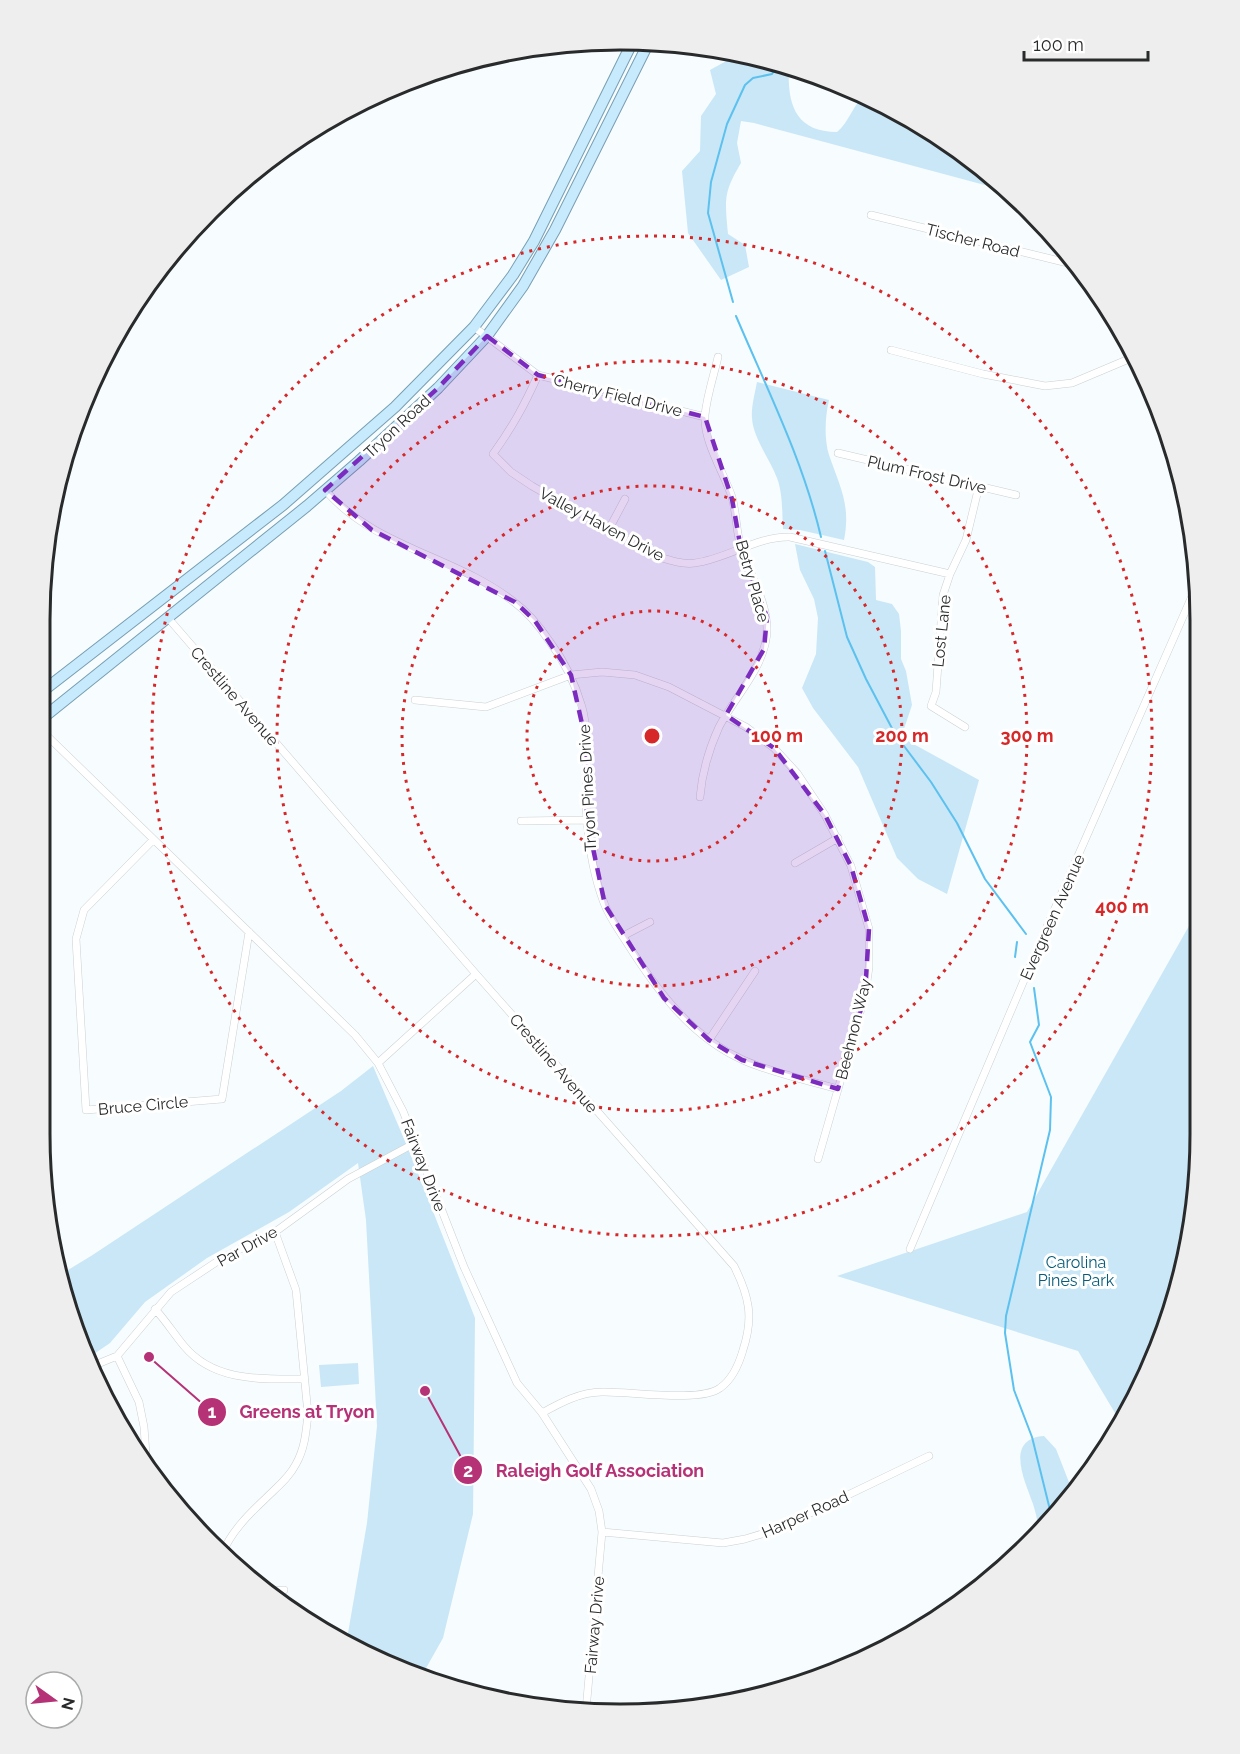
<svg xmlns="http://www.w3.org/2000/svg" width="1240" height="1754" font-family="Raleway,sans-serif">
<rect width="100%" height="100%" fill="#f7fcff"/>
<path fill="#c9e7f6" d="M739 54 770 59 789 66C787 102 794 132 837 132 849 122 853 105 865 94L877 99 973 159 1007 191 754 123 741 121 737 143 741 163C723 193 725 200 728 234L745 245 749 267 721 280 688 233 682 171 700 151 701 116 716 94 710 70Z
M161 276 89 403 117 329Z
M757 382 829 400C825 417 824 439 829 455 840 487 851 505 844 540L800 530 783 529C782 512 783 494 777 478 770 459 753 438 752 418 751 407 755 393 757 382Z
M795 544 868 562 875 567 876 600 892 604 899 614 901 631V659L906 671 912 705 903 732 908 741 979 780 947 894 918 879 897 858 858 767 813 708 802 688 816 654 818 618 814 599 800 570Z
M1198 910 1200 1172 1181 1284 1141 1391 1121 1423 1078 1351 837 1276 1027 1212Z
M373 1066 410 1153 475 1318 473 1514 443 1638 421 1677 397 1671 347 1639 367 1523 377 1426 366 1220 358 1163 289 1212 207 1258 145 1302 110 1343 91 1356 59 1285 58 1276 91 1256 341 1091Z
M358 1363 359 1384 321 1387 319 1365Z
M1044 1436 1056 1449 1074 1495 1039 1532C1038 1523 1036 1513 1033 1504 1025 1481 1004 1439 1044 1436Z"/>
<g fill="none" stroke-linecap="round" stroke-linejoin="round">
<path stroke="#5cc1ee" stroke-width="2" d="M733 302 708 213 711 182 727 124 745 85 753 78 772 74 779 62
M736 316C767 389 803 460 821 537
M825 551 847 637 866 679 895 734 931 782 957 823 985 879 1026 934
M1015 957 1017 942
M1034 988 1039 1025 1030 1042 1051 1097 1050 1130 1006 1316 1005 1333 1014 1390 1032 1437 1052 1518"/>
<g stroke="#cbd0d2" stroke-width="8">
<path id="street" d="M839 85V88
M871 215 1076 265
M474 327 538 375 705 417
M891 350 983 374 1045 386 1072 383 1136 356
M538 375C524 406 513 426 493 454L511 472 532 486 653 555C666 559 681 565 695 563 727 559 757 536 790 537L950 574
M838 453 1016 495
M325 490C375 548 456 556 514 602 529 613 540 627 550 642 565 662 575 683 582 707 591 739 584 785 587 820 589 848 594 877 604 903 609 917 619 930 627 943 656 989 691 1037 743 1060 772 1073 807 1080 838 1089
M609 529 625 499
M168 618 476 974 734 1266C749 1296 754 1317 743 1350 739 1364 733 1379 720 1388 700 1403 628 1391 602 1392 580 1392 560 1403 542 1413
M415 700 486 707 571 675 602 672 635 675 669 687 746 727 774 748 797 773 825 815 851 866 869 929V967L865 995 818 1159
M965 727 931 706 936 692 943 595 950 574 966 540 979 486
M39 728 355 1035 378 1063 403 1111 464 1267 517 1383 542 1413 591 1489 599 1511 602 1532 586 1710
M700 797C702 773 709 749 719 727 735 696 767 665 767 629 767 602 751 577 742 551 736 534 737 515 732 497 724 473 703 441 705 415 707 395 714 375 718 357
M521 821 587 820
M153 840 84 910 76 939 86 1110 222 1099 249 932
M795 863 838 838
M623 936 650 922
M709 1040 755 971
M378 1063 476 974
M910 1249 1038 947 1196 587
M155 1309C166 1321 174 1334 184 1346 214 1382 261 1379 304 1379
M117 1356 139 1402 144 1427 147 1468
M95 1365 117 1356 171 1292 224 1257 275 1232 348 1179 415 1143
M602 1532 723 1543 745 1539 775 1530 929 1456
M222 1554C231 1532 248 1515 265 1499 276 1488 289 1478 296 1464 305 1448 306 1432 308 1414L296 1290 275 1232
M269 1591 284 1590"/>
</g>
<g stroke="#789eb2" stroke-width="12">
<path id="primary" d="M39 694 283 505 395 407 474 327 513 275 534 241 633 41
M39 721 307 506 359 461 438 388 487 336 523 286 555 230 650 40"/>
</g>
<use href="#street" stroke="#fff" stroke-width="7"/>
<use href="#primary" stroke="#c7ebfc" stroke-width="10"/>
</g>
<path fill="#7b2cbf" fill-opacity="0.2" stroke="#7b2cbf" stroke-width="4.5" stroke-dasharray="12 8" stroke-linejoin="round" d="M487 336 538 375 705 417 732 499 741 549 767 617 764 649 726 715 774 748 825 815 851 866 869 929 865 995 838 1089 742 1060 709 1040 664 998 605 905 587 820 585 737 571 675 535 621 515 602 372 530 325 490 438 388Z"/>
<g fill="none" stroke="#d62828" stroke-width="3" stroke-dasharray="3 6">
<circle cx="652" cy="736" r="125"/>
<circle cx="652" cy="736" r="250"/>
<circle cx="652" cy="736" r="375"/>
<circle cx="652" cy="736" r="500"/>
</g>
<g text-anchor="middle" stroke-width="6" stroke-linejoin="round" paint-order="stroke">
<g font-size="16" fill="#292a2b" stroke="#fff">
<text transform="translate(973 240) rotate(14)" y="6">Tischer Road</text>
<text transform="translate(618 395) rotate(14)" y="6">Cherry Field Drive</text>
<text transform="translate(397 426) rotate(-43)" y="6">Tryon Road</text>
<text transform="translate(927 474) rotate(13)" y="6">Plum Frost Drive</text>
<text transform="translate(602 524) rotate(28)" y="6">Valley Haven Drive</text>
<text transform="translate(753 581) rotate(74)" y="6">Betry Place</text>
<text transform="translate(941 631) rotate(-84)" y="6">Lost Lane</text>
<text transform="translate(235 696) rotate(49)" y="6">Crestline Avenue</text>
<text transform="translate(587 788) rotate(-93)" y="6">Tryon Pines Drive</text>
<text transform="translate(1052 917) rotate(-66)" y="6">Evergreen Avenue</text>
<text transform="translate(853 1029) rotate(-76)" y="6">Beehnon Way</text>
<text transform="translate(554 1063) rotate(49)" y="6">Crestline Avenue</text>
<text transform="translate(143 1105) rotate(-5)" y="6">Bruce Circle</text>
<text transform="translate(424 1165) rotate(69)" y="6">Fairway Drive</text>
<text transform="translate(247 1246) rotate(-29)" y="6">Par Drive</text>
<text transform="translate(805 1514) rotate(-24)" y="6">Harper Road</text>
<text transform="translate(594 1625) rotate(-85)" y="6">Fairway Drive</text>
</g>
<g font-size="16" fill="#085c7a" stroke="#fff">
<text x="1076" y="1268">Carolina<tspan x="1076" dy="18">Pines Park</tspan></text>
</g>
</g>
<path d="M0 0H1240V1754H0ZM620 50H620A570 570 0 0 1 1190 620V1134A570 570 0 0 1 620 1704H620A570 570 0 0 1 50 1134V620A570 570 0 0 1 620 50Z" fill="#eee" fill-rule="evenodd"/>
<path fill="none" stroke="#292a2b" stroke-width="3" d="M620 50H620A570 570 0 0 1 1190 620V1134A570 570 0 0 1 620 1704H620A570 570 0 0 1 50 1134V620A570 570 0 0 1 620 50Z"/>
<circle cx="652" cy="736" r="9" fill="#d62828" stroke="#fff" stroke-width="3"/>
<g font-size="18" text-anchor="middle" font-weight="bold" fill="#d62828" stroke="#fff" stroke-width="6" stroke-linejoin="round" paint-order="stroke">
<text x="777" y="742">100 m</text>
<text x="902" y="742">200 m</text>
<text x="1027" y="742">300 m</text>
<text x="1122" y="913">400 m</text>
</g>
<path fill="none" stroke="#b63277" stroke-width="2" d="M149 1357L212 1412M425 1391L468 1470"/>
<g fill="#b63277" stroke="#fff" stroke-width="2">
<circle cx="149" cy="1357" r="6"/>
<circle cx="425" cy="1391" r="6"/>
<circle cx="212" cy="1412" r="15"/>
<circle cx="468" cy="1470" r="15"/>
</g>
<g font-size="18" text-anchor="middle" font-weight="bold" fill="#fff">
<text x="212" y="1418">1</text>
<text x="468" y="1477">2</text>
</g>
<g font-size="18" text-anchor="middle" font-weight="bold" fill="#b63277" stroke="#fff" stroke-width="6" stroke-linejoin="round" paint-order="stroke">
<text x="307" y="1418">Greens at Tryon</text>
<text x="600" y="1477">Raleigh Golf Association</text>
</g>
<g transform="translate(54 1700) rotate(105)"><circle r="28" fill="#ffffff" stroke="#a9aaaa" stroke-width="1.5"/>
<path d="M0-4.5L10 22L0 15L-10 22Z" fill="#b63277"/>
<text y="-9" font-size="16" font-weight="bold" text-anchor="middle" fill="#292a2b">N</text>
</g>
<path d="M1024 51v9h124v-9" fill="none" stroke="#292a2b" stroke-width="3"/>
<text x="1033" y="51" font-size="18" fill="#292a2b" stroke="#ffffff" stroke-width="4.5" paint-order="stroke">100 m</text>
</svg>
